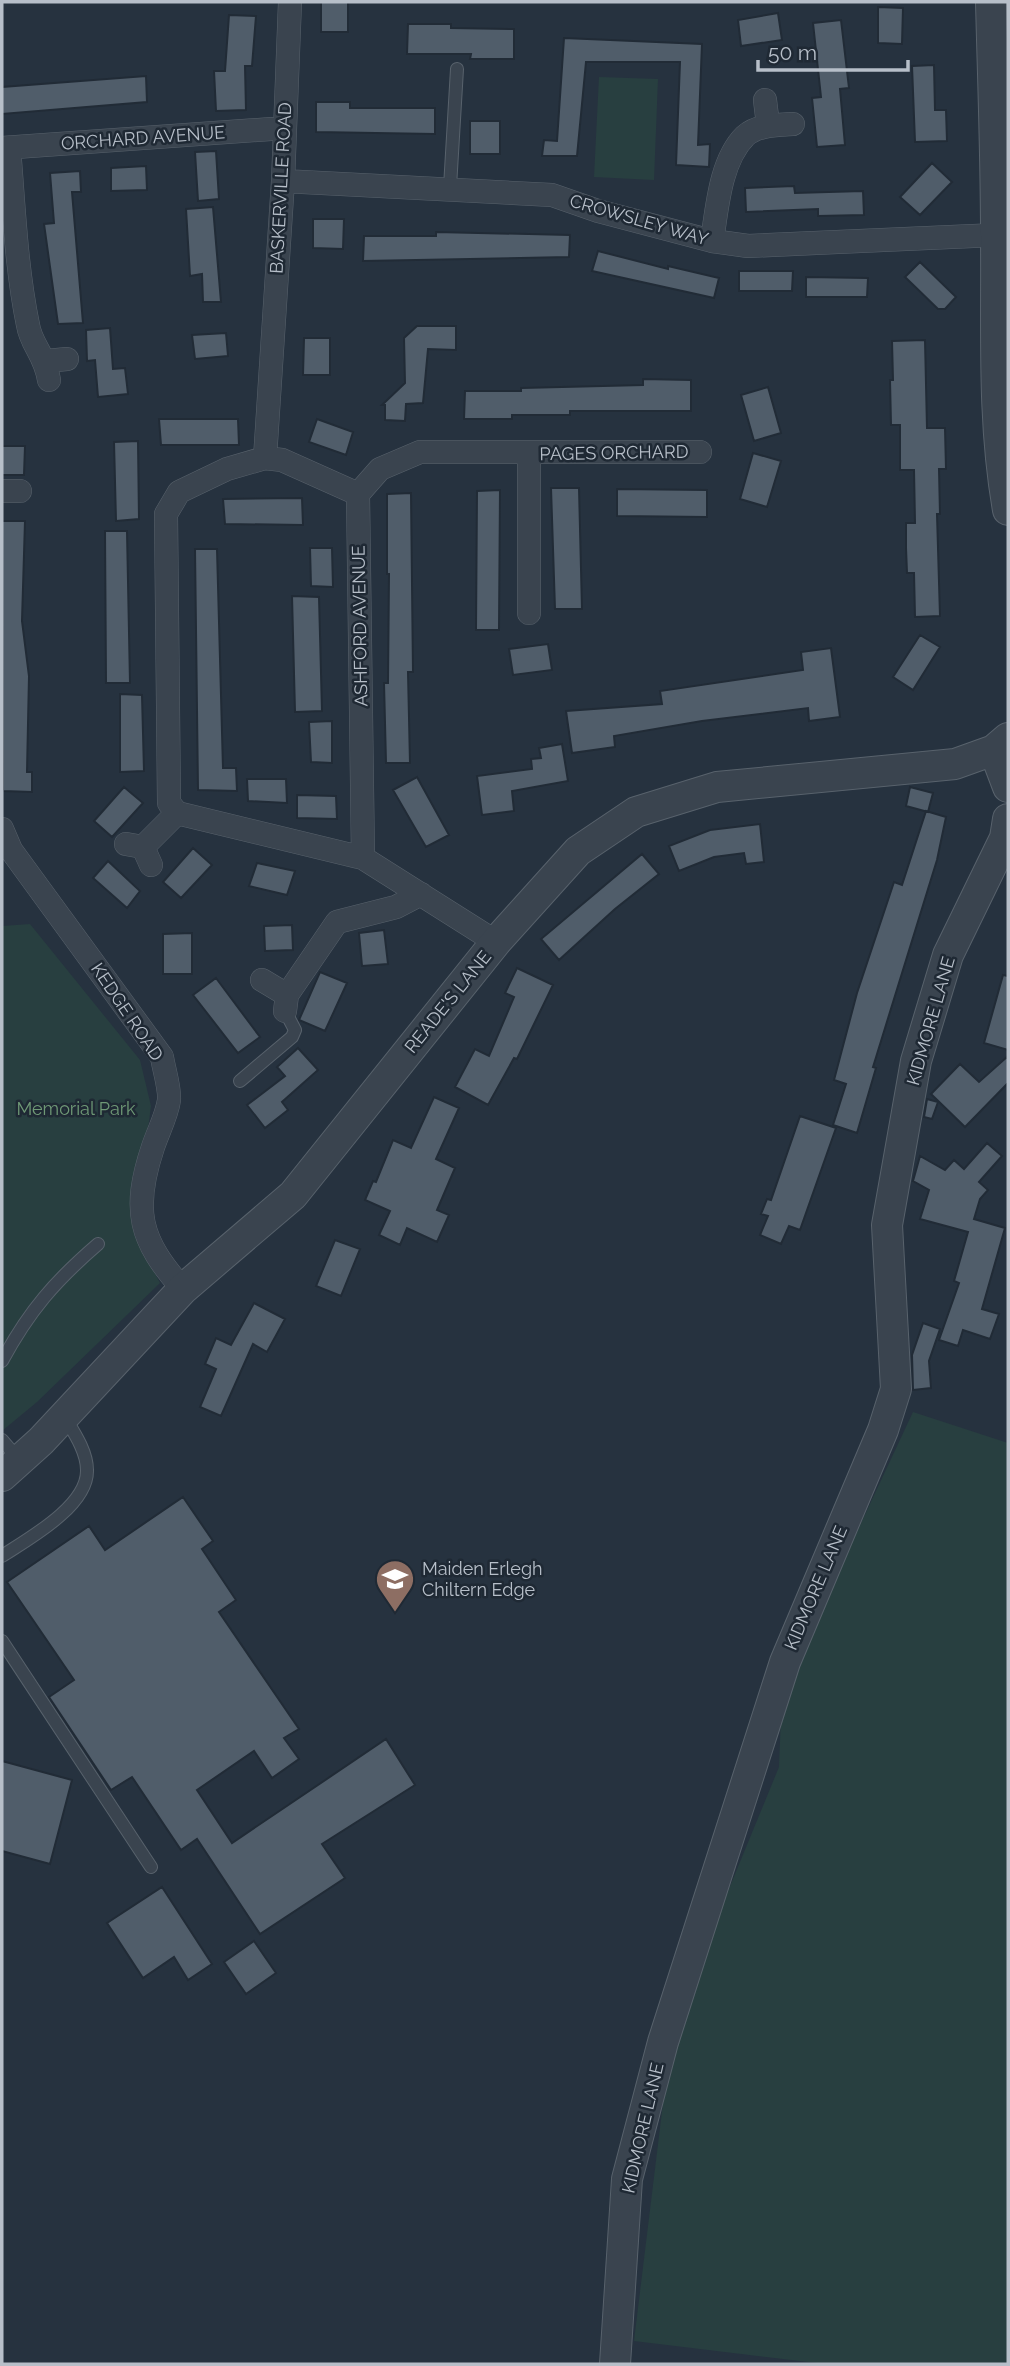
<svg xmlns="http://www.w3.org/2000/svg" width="1010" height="2366" font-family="Raleway,sans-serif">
<rect width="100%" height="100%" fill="#26323f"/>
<path fill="#283f40" d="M599 77 658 79 654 180 594 177Z
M30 924 140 1060 151 1106 134 1234 160 1283 37 1402 2 1431V926Z
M913 1412 1008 1443V2364H825L634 2341 664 2095 701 1957 779 1767 782 1692Z"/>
<path fill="#505d6a" stroke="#212b36" stroke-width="2" d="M321 2H348V32H321Z
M878 7 903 8 902 44 878 43Z
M778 13 782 40 741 46 738 20Z
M229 15 256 16 252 66H245L246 110 216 111 214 71H225Z
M841 20 849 88 840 89 845 145 817 147 812 98 821 97 813 23Z
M408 24H451V28L514 29V59H470L471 54H407Z
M564 38 702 44 698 145 710 144 709 167 676 165 680 62H586L577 156H542L544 140 557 141Z
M934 65 935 110H946L947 141 915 142 912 66Z
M146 76 147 102 2 114V87Z
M316 102H350V108H435V134L316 132Z
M470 121H500V154H470Z
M216 151 219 199 198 201 195 152Z
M932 163 952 182 920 215 900 197Z
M146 166 147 190 111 191V168Z
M80 171 81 192H72L83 323 58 324 44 224 54 223 50 173Z
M794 186 795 193 863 191 864 215 818 216V209L746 212 745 188Z
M213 207 221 302H203L202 274 190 276 186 209Z
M313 219H344L343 249 313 248Z
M436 232 570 235 569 257 363 261 364 236H436Z
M598 251 668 269V266L719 278 714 298 592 271Z
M920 262 956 297 945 309H938L905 277Z
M739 271H793L792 291H739Z
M806 277 868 278 867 297H806Z
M417 326H456V350L428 349 423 403 406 404 405 421 385 420V405H382L405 383 404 338Z
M110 328 113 369 125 368 128 394 98 397 95 360 87 361 86 330Z
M226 333 228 356 195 359 192 335Z
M304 338H330V375H303Z
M925 340 927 428H945L946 469H939L940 514H937L940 616 915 617 914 573H907L906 548V523H915L914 470H900V425H891L890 380H893L892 341Z
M643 379 691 380V411H570V415H512V419H464L465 391H521V388L643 385Z
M768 387 781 433 754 441 741 395Z
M159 419H238L239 445H161Z
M317 419 353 432 346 455 309 442Z
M138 441 139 519 116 521 114 442Z
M2 446H25L24 475H2Z
M753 453 781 461 767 507 740 499Z
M551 488H579L582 609H555Z
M617 489 707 490V517L617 516Z
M500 490 499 630H476L477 491Z
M411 493 413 672H408L410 763H386L384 683H388L389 574H387V494Z
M302 498 303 525 225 524 223 499Z
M2 521H25L22 621 29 676 27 772H32V792L3 791Z
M105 531H127L130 683H106Z
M310 548H332L333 587 311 586Z
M195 549H217L223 768H236L237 791 198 790Z
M292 596 319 597 322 711 295 712Z
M920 635 940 647 913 690 893 677Z
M548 644 552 670 513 675 509 649Z
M831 648 840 717 809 721 808 708 702 721 614 736 615 747 572 753 566 711 662 704 660 691 803 670 801 652Z
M120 694 142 695 144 771 120 772Z
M332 721V763L311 762 309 722Z
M562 744 568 781 512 791 514 811 482 815 477 776 532 769 531 759 541 758 539 748Z
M417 777 449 835 426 847 393 790Z
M247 779H286L287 803 248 801Z
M124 787 143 803 112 837 94 821Z
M910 787 933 793 928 812 906 806Z
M297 795 336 796 337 819 297 818Z
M926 811 946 817 937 860 873 1067 876 1068 857 1133 833 1125 846 1084 834 1080 857 993 894 882 902 885Z
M760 824 764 862 746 864 744 853 714 857 679 871 669 846 710 830Z
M193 848 212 865 181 898 163 882Z
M642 854 659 874 615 909 559 960 541 939Z
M108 861 140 891 127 908 93 878Z
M257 863 295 871 287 895 249 886Z
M292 925 293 950 265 951 264 926Z
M384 930 388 964 362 966 359 933Z
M192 933V974H163V934Z
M517 968 553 985 517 1059 514 1058 488 1105 455 1087 475 1049 489 1056 514 997 505 993Z
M320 972 347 983 325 1031 299 1020Z
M1003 975 1008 976V1050L984 1043Z
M216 978 260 1037 238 1053 193 995Z
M298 1048 318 1070 282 1102 288 1110 265 1128 247 1105 285 1076 277 1067Z
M1008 1056V1083L965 1127 931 1094 960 1064 979 1082Z
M434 1097 459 1108 436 1159 455 1168 437 1210 449 1215 437 1242 407 1228 400 1245 379 1235 390 1211 365 1200 373 1181 376 1182 393 1140 411 1148Z
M927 1099 938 1102 932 1119 924 1117Z
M800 1116 836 1128 800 1230 789 1226 781 1244 760 1235 768 1216 761 1214 767 1199 771 1200Z
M987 1143 1002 1156 979 1182 988 1190 980 1199 974 1219 1005 1228 982 1309 999 1314 990 1339 963 1330 958 1346 939 1340 959 1283 954 1281 968 1232 920 1219 929 1190 913 1181 920 1156 945 1170 954 1160 964 1169Z
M335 1240 360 1249 341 1296 316 1286Z
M254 1303 285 1319 267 1352 253 1344 221 1416 200 1407 216 1369 205 1364 216 1338 231 1345Z
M923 1323 940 1329 929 1361 931 1388 913 1390 912 1355Z
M183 1497 213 1541 202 1549 236 1600 219 1612 299 1729 284 1738 299 1759 272 1778 254 1751 197 1790 232 1843 386 1739 415 1785 322 1844 345 1878 260 1934 197 1839 181 1850 132 1777 111 1790 49 1697 74 1680 7 1582 89 1526 105 1550Z
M2 1761 72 1780 50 1864 2 1851Z
M162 1887 212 1964 188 1980 174 1957 143 1978 107 1923Z
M254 1941 276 1973 246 1994 224 1962Z"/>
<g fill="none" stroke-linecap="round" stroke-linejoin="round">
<g stroke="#58626c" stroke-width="14">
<path id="service" d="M450 187 457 69
M240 1081 292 1037 295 1030 285 1011
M2 1361C29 1311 55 1281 98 1244
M2 1440 20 1461
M2 1556C28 1539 88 1506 87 1470 87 1451 73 1431 64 1416
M2 1641 151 1867"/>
</g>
<g stroke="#58626c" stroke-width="24">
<path id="minor" d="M765 100 768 125
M2 148 285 128
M9 148C14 207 16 267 28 325 31 345 45 354 49 380
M283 181 552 195 598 211 712 241 748 246 996 235
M712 241C717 209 720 161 745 136 757 125 777 125 793 124
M46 361 67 359
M529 454V613
M265 458 283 181 290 2
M2 491H20
M358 494 363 858
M358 494 380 469 420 452H700
M177 813 169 803 166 514 179 492 227 469 265 458 282 460 358 494
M2 829 11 850 162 1057C164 1070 170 1088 169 1100 167 1115 158 1132 153 1147 132 1210 139 1240 183 1289
M126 844 143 847 151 865
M143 847 177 813 363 858 496 942
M262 980 287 995
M285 1011 287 995 337 922 396 907 421 894"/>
</g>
<g stroke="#58626c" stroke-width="32">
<path id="tertiary" d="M991 2C993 80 996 157 996 235 997 328 992 418 1008 510
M994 750 1008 787
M2 1476 41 1441 183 1289 293 1195 496 942 578 851 636 812 717 787 955 764 994 750 1008 738
M615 2364 627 2179 663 2042 785 1662 883 1430 896 1389 887 1225 916 1061 948 955 1005 838 1008 819"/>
</g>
<use href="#service" stroke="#3a444f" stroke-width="12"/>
<use href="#minor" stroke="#3a444f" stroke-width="23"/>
<use href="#tertiary" stroke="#3a444f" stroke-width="30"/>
</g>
<defs>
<g id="school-pin" transform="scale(2.0125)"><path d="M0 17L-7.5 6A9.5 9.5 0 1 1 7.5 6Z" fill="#8d6e63" stroke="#1f2934"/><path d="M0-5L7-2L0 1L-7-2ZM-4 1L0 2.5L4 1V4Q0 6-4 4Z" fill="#fff"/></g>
</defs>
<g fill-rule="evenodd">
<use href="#school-pin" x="395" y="1579"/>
</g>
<g text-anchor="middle" stroke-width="5" stroke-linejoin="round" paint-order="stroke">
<g font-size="18" fill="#b7bfc9" stroke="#1f2934">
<text transform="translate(143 138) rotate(-4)" y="6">ORCHARD AVENUE</text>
<text transform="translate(281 188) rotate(-87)" y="6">BASKERVILLE ROAD</text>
<text transform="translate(639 220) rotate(16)" y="6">CROWSLEY WAY</text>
<text transform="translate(614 453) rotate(-1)" y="6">PAGES ORCHARD</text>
<text transform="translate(360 626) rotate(-91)" y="6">ASHFORD AVENUE</text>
<text transform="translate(448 1002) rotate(-51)" y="6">READE'S LANE</text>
<text transform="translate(127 1012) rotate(56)" y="6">KEDGE ROAD</text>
<text transform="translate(931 1021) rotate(-74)" y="6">KIDMORE LANE</text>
<text transform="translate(816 1588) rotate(-67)" y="6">KIDMORE LANE</text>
<text transform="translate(643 2128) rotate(-77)" y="6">KIDMORE LANE</text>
</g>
<g font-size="18" fill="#6f9976" stroke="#1f2934">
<text x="76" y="1115">Memorial Park</text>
</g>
<g font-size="18" fill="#b7bfc9" stroke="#1f2934" text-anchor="start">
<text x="422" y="1575">Maiden Erlegh<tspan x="422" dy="21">Chiltern Edge</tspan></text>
</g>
</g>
<rect width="1010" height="2366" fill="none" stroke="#b7bfc9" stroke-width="7"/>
<path d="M758 60v10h150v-10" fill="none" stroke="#b7bfc9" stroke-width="3.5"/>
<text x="768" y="60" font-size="21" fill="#b7bfc9" stroke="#1f2934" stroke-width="5" paint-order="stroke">50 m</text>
</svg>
